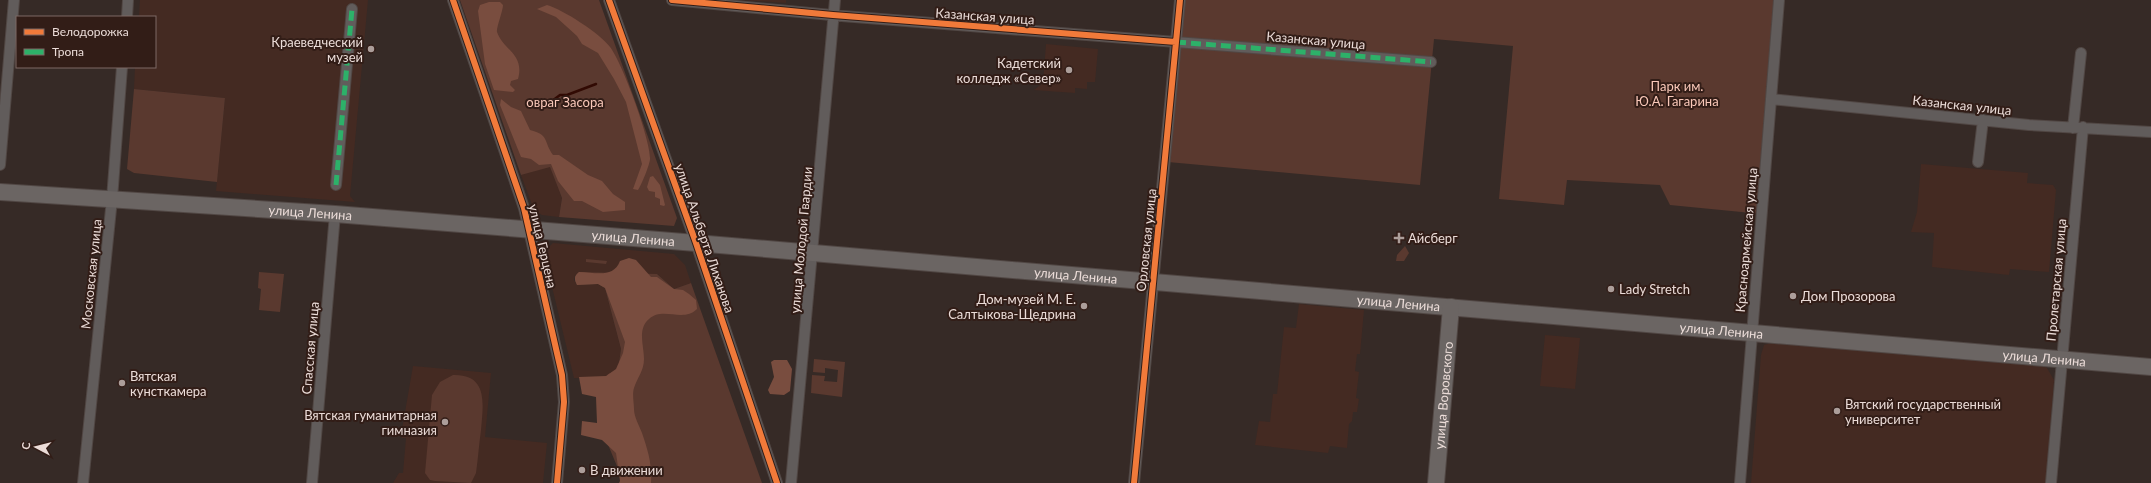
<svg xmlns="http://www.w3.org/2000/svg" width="2151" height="483" font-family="Lato,sans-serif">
<rect width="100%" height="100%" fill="#362a26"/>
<path fill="#442a22" d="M140 0H368L350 196 355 202 216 191 225 98 134 89 135 67H155V17H139Z
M745 0H786V3Z
M1046 44 1098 49 1095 82H1087V89L1075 88V93L1034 90 1043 83Z
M1921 164 2028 173 2027 183 2053 185 2056 190 2049 272 2010 269 2009 275 1932 267 1934 233 1911 232 1917 212Z
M550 166 562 198 559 217 542 215 534 210 521 175Z
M553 243 674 254 685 265 691 283 674 289 657 274 575 275 574 280 577 285 598 284 605 288 621 349 618 370 606 379 574 378 546 262 549 247Z
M1299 304 1364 310 1360 354H1357L1355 371 1359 372 1356 398 1359 399 1357 412H1353L1352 421 1349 424 1347 448 1330 446 1328 453 1255 445 1259 421 1270 422 1273 394H1277L1284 327 1296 328Z
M1545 335 1580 338 1575 389 1540 386Z
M1774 342 2041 365 2047 368 2054 380 2046 483H1751L1761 355 1764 345Z
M413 366 491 373 485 437 547 443 543 483H393L399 473H403L406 438H402L401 435Z"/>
<path fill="#5a392f" d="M460 0H599L677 218 674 226 559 217 562 198 550 167 521 175Z
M1184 0H1779L1762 214 1670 205 1660 185 1567 180 1564 205 1499 199 1513 46 1434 39 1420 185 1168 162Z
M134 89 225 98 217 182 134 173 127 169Z
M1405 246 1409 253 1404 261H1396L1397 255Z
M586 259 607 261 606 264 586 262Z
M259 272 284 274 280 312 259 310 261 289 258 288Z
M579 272 657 274 674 289 691 283 762 483H624L604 435 606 379 608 374 618 370 621 349 605 288 598 284 577 285C574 279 574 276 579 272Z
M814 359 845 362 842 397 811 393 812 375 825 376 824 381 837 382 838 370 825 368V373L813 372Z
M453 375C489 374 483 405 481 430 479 444 478 459 476 473L471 483 435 481 430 480 425 473 432 395 440 382Z"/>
<path fill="#794d3f" d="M489 2H500L503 5C503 11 496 28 497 32 503 50 525 54 518 79L511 81 510 85 515 90 513 92 494 90 485 64 478 11 480 5Z
M547 5C562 9 601 34 610 47 622 62 651 141 650 159 650 164 641 186 638 190L633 189 642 164 626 102 614 79 598 53 582 44 577 36 556 17 537 9Z
M501 99 511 107 521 111 530 130C550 135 543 141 553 155H559L588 175 602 181 613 194 625 202V210L603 212 582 201H574L558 181 551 164 539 165 531 159 521 157 500 105Z
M653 176 660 185 665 205 664 206 660 205V199L655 197V192L649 191 647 187 650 177Z
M629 258 636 260 651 277H657L674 289 683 290 689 294 696 300 697 309C683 323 663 306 649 319 637 329 644 346 644 359 644 371 637 378 634 388 632 394 634 403 634 409 634 417 639 425 642 433 648 451 652 463 651 483H619L620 481 616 453 602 440 581 435 582 421 597 423 596 397 582 394 579 377 606 376 616 369 623 353 625 342 605 288 598 284 577 285C574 279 574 276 579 272 595 272 613 279 620 261Z
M774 360H787L792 369 790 391 784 395 770 394 768 390 774 377 771 362Z"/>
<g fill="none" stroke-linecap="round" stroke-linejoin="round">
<path stroke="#310a03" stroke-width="2.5" d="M552 101 560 95H567L596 84"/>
<g stroke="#514744" stroke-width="12">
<path id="street" d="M453 0 524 208 562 375 564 402 557 483
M609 0 696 243 777 483
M672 0 842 16 1431 62
M127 17 128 0
M1771 99 2029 125 2151 132
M2073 128 2081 53
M1978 162 1983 120
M0 165 14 0
M336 185 352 9
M83 483 112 199 122 67
M312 483 335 214
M791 483 835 0
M1134 483 1180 0
M1740 483 1779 0
M2051 483 2083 127"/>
</g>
<g stroke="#514744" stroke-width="18">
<g id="primary">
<path id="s1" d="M0 192 335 214 696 243 2151 367"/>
<path id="s2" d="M1436 483 1451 307"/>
</g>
</g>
<use href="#street" stroke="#615c5b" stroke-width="10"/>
<use href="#primary" stroke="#6b6563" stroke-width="16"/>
<path stroke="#2db169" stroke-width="5" stroke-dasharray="10 5" stroke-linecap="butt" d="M1176 42 1431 62
M336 185 352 9"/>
<g stroke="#321d17" stroke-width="8">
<path id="cycleway" d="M453 0 524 208 562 375 564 402 557 483
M609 0 696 243 777 483
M672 0 833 15 1176 42
M1134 483 1180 0"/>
</g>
<use href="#cycleway" stroke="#f17a3a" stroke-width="6"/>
</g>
<g fill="#ac9e9a" stroke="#321d17" stroke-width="1.5">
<circle cx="371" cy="49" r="4"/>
<circle cx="1069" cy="70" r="4"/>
<path d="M1397 232h4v4h4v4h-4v4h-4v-4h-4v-4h4z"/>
<circle cx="1611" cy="289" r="4"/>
<circle cx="1793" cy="296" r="4"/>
<circle cx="1084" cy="306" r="4"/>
<circle cx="122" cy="383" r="4"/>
<circle cx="1837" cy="411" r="4"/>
<circle cx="445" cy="422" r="4"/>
<circle cx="582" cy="470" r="4"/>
</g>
<g text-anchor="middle" stroke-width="4" stroke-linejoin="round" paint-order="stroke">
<g font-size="13" fill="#ebdcd8" stroke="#321d17">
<text transform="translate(985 16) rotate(4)" y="5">Казанская улица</text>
<text transform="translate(1316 40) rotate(5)" y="5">Казанская улица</text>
<text transform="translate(1962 105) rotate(6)" y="5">Казанская улица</text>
<text dy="5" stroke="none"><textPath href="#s1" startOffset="311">улица Ленина</textPath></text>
<text transform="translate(705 238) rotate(71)" y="5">улица Альберта Лиханова</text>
<text dy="5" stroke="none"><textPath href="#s1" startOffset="635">улица Ленина</textPath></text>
<text transform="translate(801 240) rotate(-85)" y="5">улица Молодой Гвардии</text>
<text transform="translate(1146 240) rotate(-84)" y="5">Орловская улица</text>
<text transform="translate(1746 240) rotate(-85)" y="5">Красноармейская улица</text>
<text transform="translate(543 246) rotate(77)" y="5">улица Герцена</text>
<text transform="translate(91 274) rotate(-84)" y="5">Московская улица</text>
<text dy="5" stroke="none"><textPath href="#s1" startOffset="1079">улица Ленина</textPath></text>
<text transform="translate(2056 280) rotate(-85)" y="5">Пролетарская улица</text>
<text dy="5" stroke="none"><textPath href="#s1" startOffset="1403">улица Ленина</textPath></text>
<text dy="5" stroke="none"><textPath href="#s1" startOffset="1727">улица Ленина</textPath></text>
<text transform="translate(310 348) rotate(-85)" y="5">Спасская улица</text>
<text dy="5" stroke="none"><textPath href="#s1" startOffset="2051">улица Ленина</textPath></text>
<text dy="5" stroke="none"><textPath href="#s2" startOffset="88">улица Воровского</textPath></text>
</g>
<g font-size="13" fill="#ebdcd8" stroke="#321d17" text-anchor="start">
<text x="363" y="47" text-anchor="end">Краеведческий<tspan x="363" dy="15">музей</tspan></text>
<text x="1061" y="68" text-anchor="end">Кадетский<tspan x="1061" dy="15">колледж «Север»</tspan></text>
<text x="1408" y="243">Айсберг</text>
<text x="1619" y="294">Lady Stretch</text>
<text x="1801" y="301">Дом Прозорова</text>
<text x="1076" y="304" text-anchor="end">Дом-музей М. Е.<tspan x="1076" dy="15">Салтыкова-Щедрина</tspan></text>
<text x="130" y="381">Вятская<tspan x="130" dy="15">кунсткамера</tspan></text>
<text x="1845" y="409">Вятский государственный<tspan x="1845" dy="15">университет</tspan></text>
<text x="437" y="420" text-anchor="end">Вятская гуманитарная<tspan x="437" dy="15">гимназия</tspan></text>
<text x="590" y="475">В движении</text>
</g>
<g font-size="13" fill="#fac8b9" stroke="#321d17">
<text x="1677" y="91">Парк им.<tspan x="1677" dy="15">Ю.А. Гагарина</tspan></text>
<text x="565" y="107">овраг Засора</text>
</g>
</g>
<rect x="16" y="16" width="140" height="52" fill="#321d17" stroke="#7c6964"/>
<rect x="24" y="29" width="20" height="6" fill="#f17a3a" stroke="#7c6964"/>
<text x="52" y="36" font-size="12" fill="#ebdcd8">Велодорожка</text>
<rect x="24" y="49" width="20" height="6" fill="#2db169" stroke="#7c6964"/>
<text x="52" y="56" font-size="12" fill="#ebdcd8">Тропа</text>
<g transform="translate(36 447) rotate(277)" stroke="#321d17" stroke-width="3" paint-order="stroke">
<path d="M0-3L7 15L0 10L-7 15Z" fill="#ebdcd8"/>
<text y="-6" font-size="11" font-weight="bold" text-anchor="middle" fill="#ebdcd8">С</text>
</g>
</svg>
